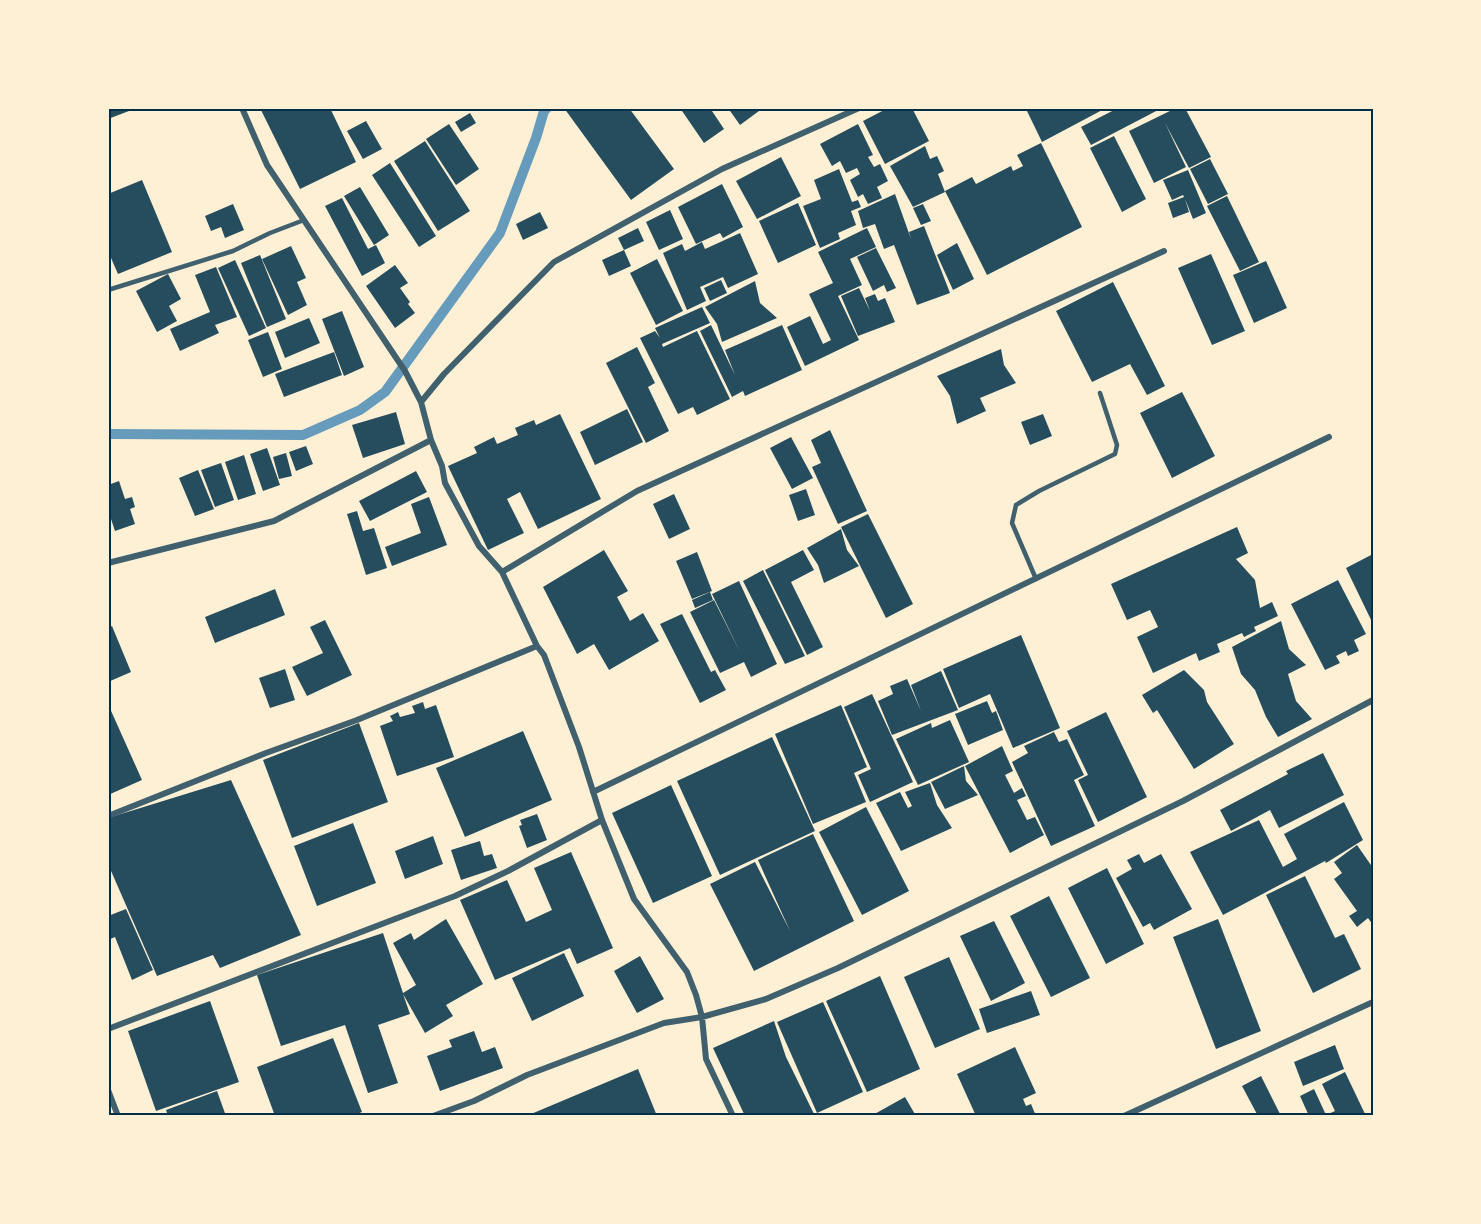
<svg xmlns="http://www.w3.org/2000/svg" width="1481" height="1224" font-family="'Roboto Serif',serif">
<rect width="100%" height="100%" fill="#fdf0d5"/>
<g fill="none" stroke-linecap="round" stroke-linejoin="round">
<path stroke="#669bbc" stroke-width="10" d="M108 434 303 435 360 410 385 392 500 233 536 138 544 111 547 108"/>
</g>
<path fill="#264d5e" d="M108 108H128L129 111 108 119Z
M260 108H330L356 162 300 189Z
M564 108H629L674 169 631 200Z
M680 108H710L724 129 704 143Z
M728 108H757L759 111 740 125Z
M888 108H912L929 141 885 164 863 121Z
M1033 108H1106L1042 142 1027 111Z
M1118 108H1162L1091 145 1081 127Z
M1176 108H1185L1211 157 1189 168 1165 123 1186 167 1154 183 1129 131Z
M470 113 476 123 461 132 455 122Z
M366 121 382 149 363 159 347 131Z
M449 124 479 169 456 185 426 139Z
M858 124 873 155 868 157 874 167 880 164 888 181 877 187 882 198 868 204 863 194 858 197 850 180 860 174 857 168 846 173 840 161 832 166 820 144Z
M1114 136 1146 199 1122 212 1090 148Z
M425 141 470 211 438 231 394 161Z
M1041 143 1082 227 987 275 945 191 972 177 976 184 1011 166 1013 171 1023 166 1017 155Z
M925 146 930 159 937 156 944 171 938 174 945 192 913 207 890 166Z
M781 157 801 196 757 219 736 181Z
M1210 159 1228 194 1208 204 1190 169Z
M390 163 436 236 419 247 372 175Z
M839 169 852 202 858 200 861 207 851 211 856 225 838 233 840 239 820 248 803 206 821 199 814 180Z
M1188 170 1206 213 1193 219 1185 199 1189 212 1173 218 1168 203 1184 197 1183 195 1172 200 1163 180Z
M142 180 172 252 118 274 108 251V194Z
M722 184 743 227 723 238 720 233 696 244 678 207Z
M360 187 389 235 374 245 344 196Z
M895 194 911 239 909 232 924 226 950 293 917 305 894 245 884 249 875 224 863 228 858 211Z
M1227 196 1259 262 1240 271 1207 206Z
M342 198 368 249 376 245 385 263 362 276 325 206Z
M798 203 816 245 778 263 759 221Z
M233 204 244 230 225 238 221 227 211 231 205 216Z
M923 204 931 221 921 225 913 208Z
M670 210 683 239 659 250 646 222Z
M540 212 548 228 523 240 516 224Z
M638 228 644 241 624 250 618 238Z
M867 228 876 247 850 259 862 285 838 296 859 340 805 366 787 327 810 316 823 344 831 340 809 294 833 283 818 252Z
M740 233 758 274 728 288 723 277 700 287 706 301 687 310 663 253 682 244 685 251 702 242 705 249Z
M957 243 974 279 953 290 937 255Z
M291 246 306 278 297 282 307 305 288 315 262 259Z
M876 248 896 288 887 292 884 285 873 291 857 257Z
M624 250 631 266 609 276 602 260Z
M1211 254 1245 331 1212 345 1178 268Z
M260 255 286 319 267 327 241 263Z
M657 259 683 311 656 325 630 273Z
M235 260 266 328 249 336 218 268Z
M1266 261 1287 308 1254 323 1233 275Z
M395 265 408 283 400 288 410 302 408 304 415 313 395 328 366 286Z
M216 267 237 317 215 325 219 333 180 351 170 329 210 312 195 275Z
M168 274 181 299 169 306 177 321 157 332 136 291Z
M721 280 727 293 710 301 704 288Z
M755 281 760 303 777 318 722 342 717 324 705 307Z
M1113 282 1165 386 1147 395 1130 364 1092 382 1056 311Z
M859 288 870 311 865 298 875 294 878 301 885 298 895 322 858 336 841 296Z
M702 307 710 323 662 344 663 347 697 331 730 399 697 415 693 407 678 414 640 338 655 331 660 338 655 328Z
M342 311 364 367 344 376 322 319Z
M309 318 320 343 285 358 275 332Z
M711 325 735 375 725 350 782 325 802 370 745 396 743 391 732 397 700 331Z
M268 332 282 369 263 377 248 340Z
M637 347 655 383 648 387 669 431 646 443 606 363Z
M1001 349 1004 365 1016 383 980 398 986 411 957 424 950 396 937 376Z
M334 352 342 375 284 397 275 374Z
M1182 392 1215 456 1172 478 1140 413Z
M627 409 643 442 595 465 580 432Z
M396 412 405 444 363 458 352 425Z
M560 414 601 499 538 529 520 492 507 499 524 533 488 550 448 466 477 453 474 447 494 437 497 444 518 435 515 428 534 420 536 425Z
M1043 414 1052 436 1030 445 1021 422Z
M830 430 867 511 838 524 812 467 821 463 811 440Z
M791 437 813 478 792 489 770 448Z
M306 446 313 464 296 471 289 452Z
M267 448 280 485 263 491 250 454Z
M286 453 292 476 279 479 273 457Z
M244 455 256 494 238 500 225 462Z
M221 463 234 500 215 507 201 470Z
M198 470 214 509 195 516 179 478Z
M416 471 427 492 370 521 359 501Z
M119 481 125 499 132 497 135 507 130 509 135 524 115 531 108 510V485Z
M806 489 815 515 798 521 789 495Z
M674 494 690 529 669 539 653 504Z
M429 497 447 545 392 566 385 547 421 533 411 504Z
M357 511 363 531 374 528 387 568 366 575 347 514Z
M868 514 913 604 886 618 841 527Z
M1237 527 1248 553 1236 559 1255 580 1260 608 1272 602 1278 616 1254 627 1256 631 1244 637 1242 633 1217 644 1220 652 1199 661 1196 653 1153 673 1137 637 1158 627 1150 610 1127 620 1111 584Z
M841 529 847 550 859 566 824 583 818 565 807 548Z
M604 550 628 591 617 597 630 621 643 613 659 641 609 670 594 644 577 654 543 587Z
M803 550 814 570 791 582 823 647 807 655 765 570Z
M697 552 712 591 692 599 676 561Z
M1373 554V624L1346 568Z
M763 570 805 656 785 664 743 581Z
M1338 580 1366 634 1354 640 1359 651 1348 656 1346 651 1336 656 1340 663 1325 670 1291 604Z
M739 581 777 664 751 677 744 662 720 673 690 612 714 600 740 652 712 594Z
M275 589 285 615 215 643 205 617Z
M710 592 713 600 695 608 692 600Z
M682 614 711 672 715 670 726 690 700 703 660 624Z
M325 620 352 675 307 696 292 667 323 653 310 627Z
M1281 621 1289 649 1306 665 1288 674 1296 701 1312 719 1278 737 1266 717 1255 690 1241 674 1232 647Z
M112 626 131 672 108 682V628Z
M1021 635 1060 728 1013 748 990 694 959 708 943 669Z
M285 669 295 700 270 708 259 678Z
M1184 670 1204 690 1207 702 1234 744 1194 769 1157 710 1153 713 1142 695Z
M941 671 958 710 892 735 878 701 893 694 890 686 907 679 921 711 911 685Z
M872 694 913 782 870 802 858 775 871 769 844 707Z
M987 701 992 713 996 711 1003 730 968 745 955 714Z
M423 702 425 709 436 705 454 757 397 776 380 726 393 721 390 716 398 712 400 717 415 713 412 706Z
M108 704 142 780 108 795V769L111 768 108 760Z
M841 705 867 767 854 773 866 802 813 824 775 734Z
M1106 712 1147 797 1098 822 1078 780 1088 775 1067 731Z
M950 720 969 762 918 785 896 739 931 723 932 728Z
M359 723 388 802 292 838 263 760Z
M523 731 552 800 465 837 436 768Z
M1054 732 1059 742 1067 739 1084 775 1074 780 1095 826 1051 846 1012 762 1028 753 1024 746Z
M772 737 815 831 720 875 677 781Z
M1002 746 1013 771 1005 775 1014 793 1022 788 1026 796 1017 800 1027 820 1035 817 1044 835 1010 853 965 766Z
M1323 753 1344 795 1279 828 1270 810 1231 831 1220 810 1288 774 1286 771Z
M964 766 966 781 978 795 945 809 931 782Z
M231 780 301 935 220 968 213 955 157 976 108 864V818Z
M930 783 937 805 952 828 901 851 876 803 900 792 908 808 912 806 905 792Z
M671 785 712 876 653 903 612 813Z
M1344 802 1363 840 1326 863 1325 861 1223 915 1190 852 1259 820 1283 867 1297 859 1284 834Z
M866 807 909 891 862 915 819 832Z
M537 814 547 840 527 848 519 826 522 825 520 820Z
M353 823 376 883 317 906 294 846Z
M813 834 854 921 754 971 710 884 755 862 790 931 758 860Z
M433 836 443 864 405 879 395 851Z
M480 841 484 856 492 854 497 868 461 880 451 850Z
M1357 845 1373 868V925L1368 918 1357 927 1349 916 1357 911 1334 879 1342 873 1334 862Z
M571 852 613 948 577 964 570 948 495 980 460 900 507 880 526 922 552 910 534 868Z
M1139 854 1144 863 1161 854 1192 909 1154 930 1150 923 1143 927 1116 878 1132 869 1127 860Z
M1107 868 1144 944 1106 964 1068 888Z
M1305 876 1335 938 1344 934 1361 969 1313 993 1266 895Z
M1049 896 1090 978 1051 997 1010 916Z
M126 909 153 970 132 980 115 937 108 940V916Z
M446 919 483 984 446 1005 453 1016 425 1033 403 994 410 1014 378 1025 398 1083 368 1093 345 1025 281 1046 257 975 383 933 403 993 416 985 393 943 411 933 414 940Z
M1218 919 1261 1031 1216 1049 1173 937Z
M994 921 1025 983 991 1001 960 936Z
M564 953 584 996 532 1021 512 978Z
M640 956 664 999 637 1013 614 971Z
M949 957 980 1029 935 1048 904 977Z
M880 976 920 1069 867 1092 826 1001Z
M1031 991 1040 1015 987 1033 979 1009Z
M210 1001 239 1082 156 1111 128 1031Z
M823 1002 863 1092 817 1113 777 1022Z
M774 1021 786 1057 815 1116H745L713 1048Z
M474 1031 482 1052 495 1047 503 1068 440 1091 427 1056 452 1047 449 1040Z
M333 1038 362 1112 352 1116H275L257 1067Z
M1335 1045 1344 1069 1303 1086 1294 1062Z
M1015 1047 1036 1093 1023 1099 1026 1106 1031 1104 1036 1116H976L957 1074Z
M638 1069 657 1116H532L531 1114Z
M1345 1072 1366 1116H1309L1300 1096 1314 1089 1326 1115 1335 1111 1322 1084Z
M1261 1076 1281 1116H1258L1242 1086Z
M217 1091 226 1116H168L166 1110Z
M905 1097 916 1116H871Z"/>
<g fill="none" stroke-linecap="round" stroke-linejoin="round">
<path stroke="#3f606c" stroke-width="4.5" d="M108 290 233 251 270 233 304 220
M1036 579 1012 523 1016 505 1039 491 1115 454 1117 445 1100 393"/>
<path stroke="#3f606c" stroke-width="6" d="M242 108 267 165 405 371 421 402 431 440
M421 402 444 374 554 262 722 169 859 108
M108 563 274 521 431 440 442 466 445 483 479 546 502 572
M593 792 1329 437
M108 816 266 753 357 720 537 646
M108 1029 455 896 508 871 602 820
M108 1090 118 1116
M433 1116 474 1101 527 1075 664 1023 702 1017 766 999 838 968 1183 801 1373 700
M733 1116 706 1059 702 1017 696 995 687 972 634 899 602 820 579 747 544 655 537 646 502 572 637 491 1164 251
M1124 1116 1373 1002"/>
</g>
<rect width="1481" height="1224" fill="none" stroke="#fdf0d5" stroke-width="219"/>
<rect x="110" y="110" width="1262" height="1004" fill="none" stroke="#003049" stroke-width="2"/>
</svg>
